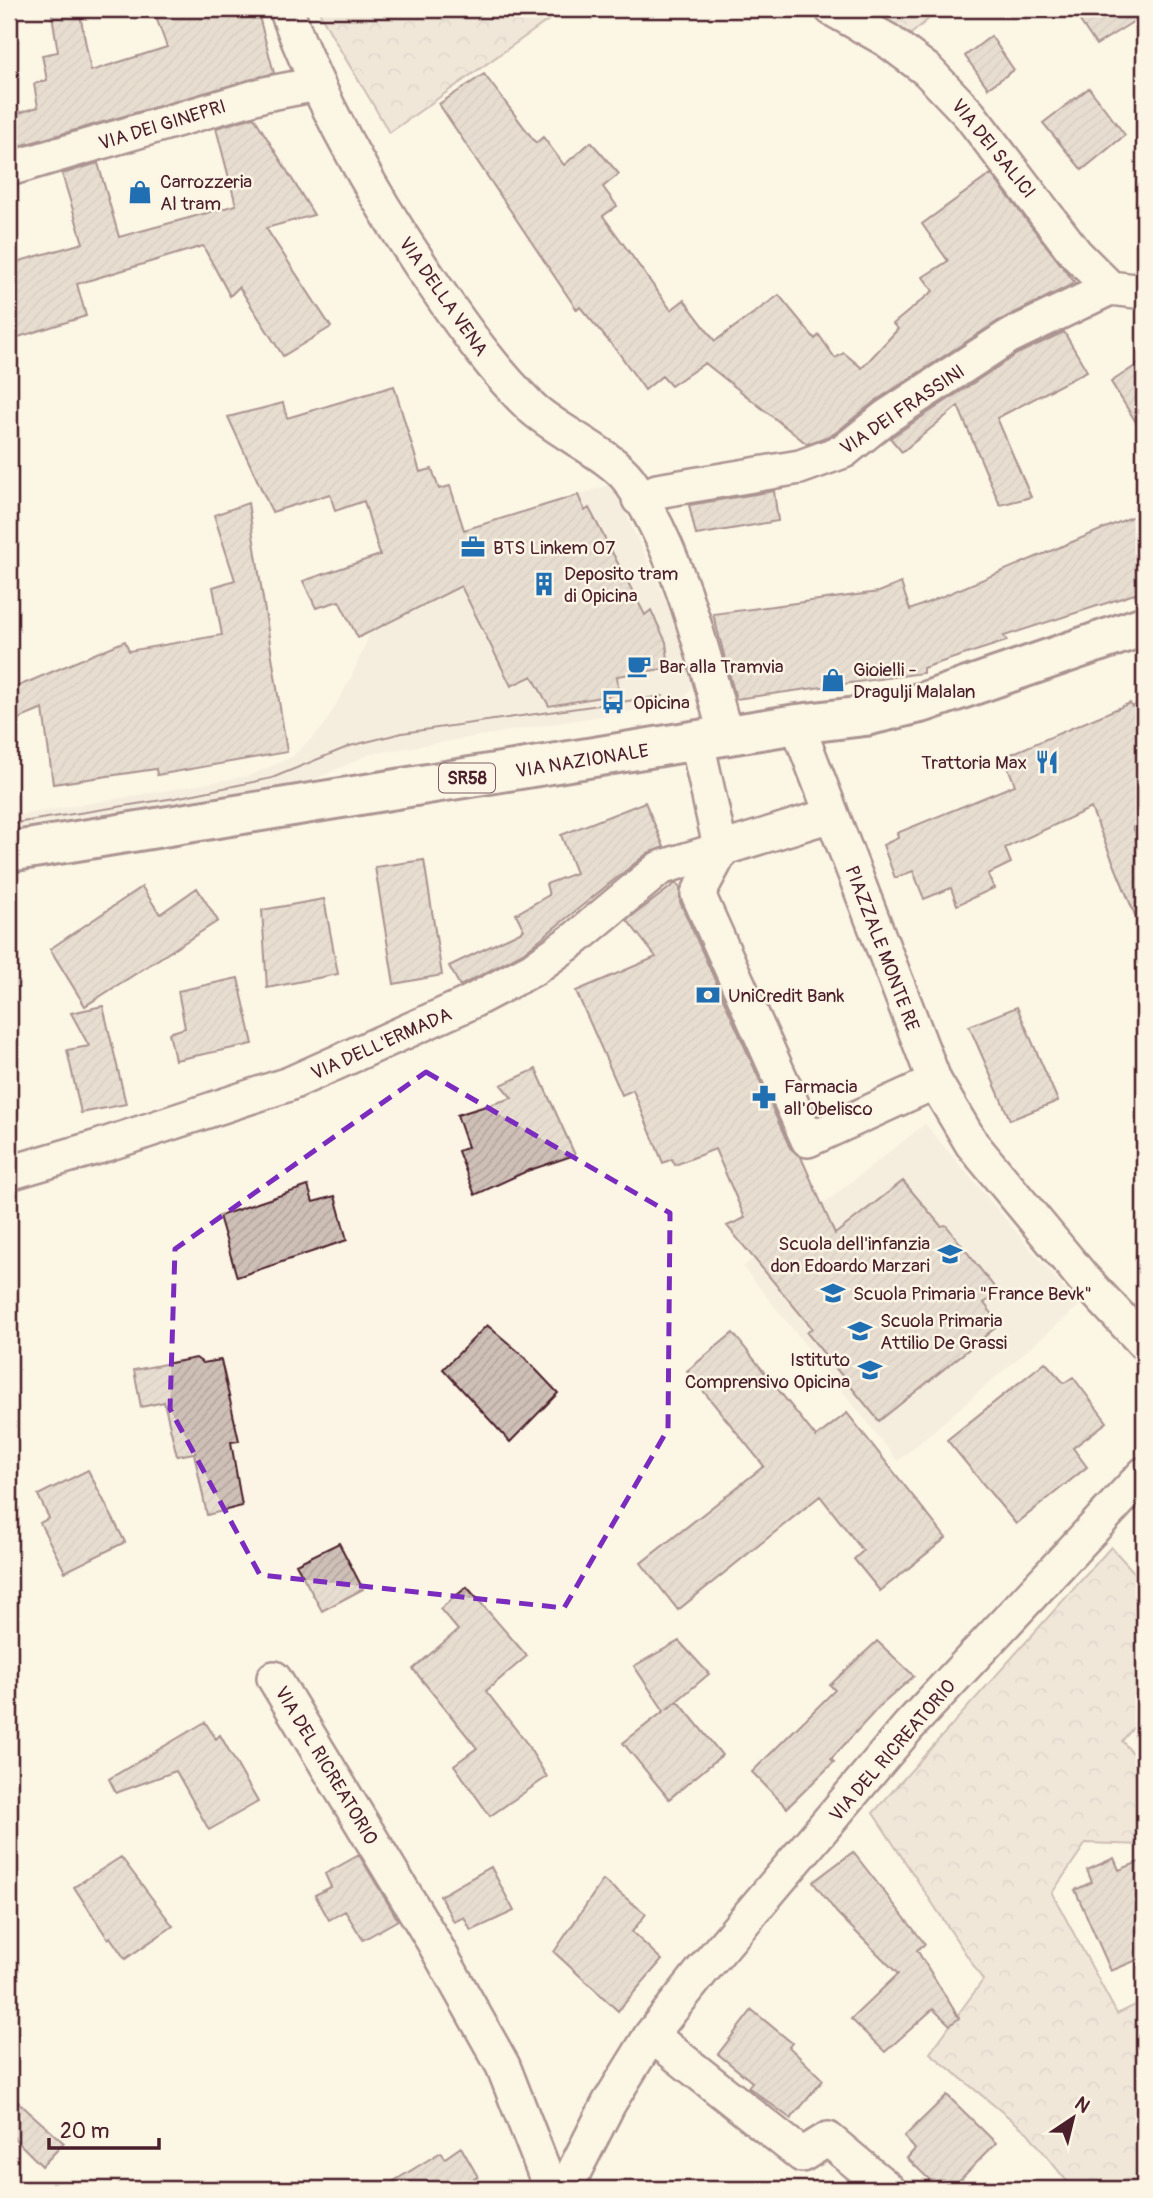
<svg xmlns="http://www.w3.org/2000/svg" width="1153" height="2198" font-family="Pangolin,sans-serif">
<defs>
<pattern id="forest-crowns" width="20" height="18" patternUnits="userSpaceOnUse" patternTransform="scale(1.75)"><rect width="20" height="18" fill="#e2d5ca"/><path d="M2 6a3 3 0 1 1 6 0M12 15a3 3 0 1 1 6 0" fill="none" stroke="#c3b6ae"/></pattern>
<pattern id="building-hatch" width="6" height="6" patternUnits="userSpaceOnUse" patternTransform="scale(1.75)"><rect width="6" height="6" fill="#cfc0b7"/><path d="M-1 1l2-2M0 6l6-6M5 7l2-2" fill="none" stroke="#b3a59e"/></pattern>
</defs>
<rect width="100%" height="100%" fill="#fcf5e5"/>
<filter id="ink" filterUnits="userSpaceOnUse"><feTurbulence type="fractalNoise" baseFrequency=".0143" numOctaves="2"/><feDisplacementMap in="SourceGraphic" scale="14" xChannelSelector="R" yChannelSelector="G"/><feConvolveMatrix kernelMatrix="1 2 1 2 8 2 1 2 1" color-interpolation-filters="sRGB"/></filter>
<g filter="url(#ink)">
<path fill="#eee5d7" d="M612 484 674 618 692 687 680 703 370 754 303 785 9 836V817L249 776 292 757 323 727 350 680 370 633 358 638 325 573 390 551 418 607 578 495Z
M925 1124 1079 1306 898 1461 743 1267Z"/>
<path fill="url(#forest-crowns)" stroke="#967a7a" stroke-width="2" d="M318 9H564L389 133C367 91 339 52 318 9Z
M865 9H940L911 34Z
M1111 1547 1144 1583V1715L1122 1741 1144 1767V1845L1086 1843 1052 1893 1117 2014 1144 2001V2189H1073L1028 2133 930 2053 983 1980 873 1813Z"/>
<path fill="url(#building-hatch)" stroke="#4a1f2b" stroke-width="2" d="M51 9H79L91 71 167 47 153 9H257L274 73 9 149V116L38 107 34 84 47 80 42 55 58 52Z
M1072 9H1144V15L1096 45Z
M991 36 1014 70 988 88 965 56Z
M484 74 536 143 543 137 564 165 591 142 619 174 603 187 617 206 603 216 671 310 684 300 715 341 779 295 815 339 819 335 835 358 844 353 862 368 898 329 893 324 933 291 923 277 948 261 922 224 991 174 1075 283 998 321 875 401 834 434 807 444 705 363 671 386 662 376 645 390 618 352 580 307 577 310 439 104Z
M1089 88 1125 135 1082 170 1043 123Z
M254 117 314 215 266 228 331 327 283 356 239 287 230 296 203 246 77 284 86 316 9 340V264L83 243 62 174 98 163 119 237 236 205 216 128Z
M1064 332 1087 371 997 418 1031 497 1000 505 958 406 902 452 890 438 1017 354Z
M1144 360V435L1111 382Z
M394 386 420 472 432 469 439 489 450 486 464 530 578 495 585 511 589 508 645 615 651 610 666 642 669 668 617 676 619 694 549 706 532 676 511 686 461 586 358 638 339 601 316 608 303 581 380 555 364 501 335 511 330 494 272 512 228 417 283 403 287 418Z
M774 491 778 521 696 535 689 505Z
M248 503 287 752 157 775 156 769 53 784 43 709 9 723V690L125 641 129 651 222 635 213 587 235 580 214 515Z
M1136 515 1144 538V591L1004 636 1007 641 923 668V673L736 699 713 614 879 592 901 583 910 610Z
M1144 701V823L1133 827 1144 851V937L1091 808 1005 848 1011 863 988 874 994 888 957 905 951 888 924 899 913 871 895 878 883 845 898 838 897 833 1015 785 1004 757 1130 703 1132 707Z
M645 802 664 847 648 853 523 953 460 986 449 966 524 930 516 914 549 895 546 884 576 873 561 835Z
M424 860 442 975 394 984 375 867Z
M676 883 680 888V902L790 1148 801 1157 835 1234 903 1181 941 1226 946 1225 998 1292 984 1303 1000 1324 879 1421 807 1333 812 1328 727 1226 745 1218 715 1149 675 1165 672 1159 663 1163 633 1090 622 1095 576 991 656 957 627 920Z
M142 887 160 914 197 888 218 921 85 1006 50 949Z
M324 899 338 974 267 988 262 910Z
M238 978 253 1044 175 1060 169 1033 185 1028 178 991Z
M103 1006 126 1104 81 1113 67 1050 89 1046 71 1013Z
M1017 1007 1058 1101 1010 1120 969 1026Z
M536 1069 575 1155 527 1171 475 1195 458 1151 468 1147 457 1115 512 1098 501 1085Z
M308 1186 313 1202 335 1196 347 1240 237 1277 219 1216Z
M487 1325 520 1353 558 1393 510 1442 443 1369Z
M733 1333 816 1437 847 1413 946 1538 880 1591 854 1559 863 1551 820 1496 678 1610 641 1563 764 1466 687 1371Z
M196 1358 203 1363 221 1360 239 1441 231 1442 242 1506 207 1515 194 1453 177 1456 164 1402 141 1407 134 1370Z
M1045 1362 1064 1383 1073 1377 1107 1422 1073 1448 1087 1467 1016 1524 947 1440Z
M88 1470 125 1542 65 1572 40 1523 49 1518 38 1495Z
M339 1543 363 1589 322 1611 296 1564Z
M467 1587 527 1656 486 1691 525 1741 547 1777 490 1816 454 1765 477 1748 413 1669 458 1630 440 1609Z
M679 1641 709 1674 666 1710 678 1701 722 1755 669 1799 623 1743 664 1711 634 1666Z
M877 1641 914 1676 879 1707 831 1759 834 1762 787 1808 752 1772 835 1690 830 1685Z
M205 1722 216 1739 220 1735 258 1802 209 1830 176 1771 116 1793 109 1779Z
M853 1852 925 1944 917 1950 959 2018 950 2025 933 2009 885 2052 851 2019 898 1974 837 1913 813 1882Z
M359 1855 398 1920 363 1940 345 1911 329 1920 315 1895 331 1887 325 1874Z
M121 1857 173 1926 125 1959 110 1937 108 1939 74 1887Z
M1114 1858 1119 1870 1144 1860V1957L1111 1971 1075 1890 1092 1882 1087 1870Z
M491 1867 514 1911 471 1931 464 1917 454 1922 440 1896Z
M603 1880 646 1914 632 1932 662 1960 618 2011 554 1952Z
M752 2010 792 2043 789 2047 823 2080 791 2119 748 2087 752 2082 718 2054Z
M9 2094 64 2143 42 2166 9 2133Z
M947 2095 996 2143 951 2189H939L907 2158 915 2149 904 2137Z
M461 2147 478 2177 461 2184 464 2189H381L441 2152 445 2158Z"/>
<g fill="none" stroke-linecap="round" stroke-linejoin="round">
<g stroke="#4a1f2b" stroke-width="38">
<path id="minor" d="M286 9C323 109 375 200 436 288 464 329 495 372 531 407 556 431 610 454 629 480 678 548 704 656 726 737
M832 9 887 40 927 70 969 114 1076 254 1110 288 1144 292
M9 169 265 94 317 84
M639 499 657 491 800 467 844 451 886 417 1008 337 1110 288
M797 724 935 1082 972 1144 1083 1278 1144 1343
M697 742 721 851 698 894 808 1140 935 1082
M9 1173 98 1147 289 1084 465 1005 533 969 576 938 660 868 831 815
M274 1678 433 1941 503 2066 551 2189
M651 2035 802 2155 828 2139 888 2189
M565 2189 609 2103 651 2035 702 1971 908 1727 1144 1474"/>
</g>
<g stroke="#4a1f2b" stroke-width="44">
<path id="primary" d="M9 852 797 724 865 716 924 702 1144 626"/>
</g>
<use href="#minor" stroke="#fcf5e5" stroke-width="33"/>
<use href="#primary" stroke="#fcf5e5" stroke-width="38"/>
<path stroke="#4a1f2b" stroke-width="2" d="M9 824 175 798 272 778 350 746 402 733 663 696"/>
</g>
</g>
<path d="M0 0H1153V2198H0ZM426 1072 670 1213 668 1429 564 1608 260 1575 170 1409 175 1249Z" fill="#fcf5e5" fill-opacity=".55" fill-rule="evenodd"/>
<path fill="none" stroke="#7b2cbf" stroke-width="5" stroke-dasharray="14 9" stroke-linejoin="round" d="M426 1072 670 1213 668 1429 564 1608 260 1575 170 1409 175 1249Z"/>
<defs>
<g id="shop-bare" transform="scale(1.89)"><path d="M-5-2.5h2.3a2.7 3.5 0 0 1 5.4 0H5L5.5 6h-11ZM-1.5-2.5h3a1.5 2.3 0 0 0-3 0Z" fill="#1f6fb2" stroke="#fcf5e5" stroke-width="2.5" paint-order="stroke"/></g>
<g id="office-bare" transform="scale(1.89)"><path d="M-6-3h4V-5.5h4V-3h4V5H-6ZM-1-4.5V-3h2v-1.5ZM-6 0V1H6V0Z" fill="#1f6fb2" stroke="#fcf5e5" stroke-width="2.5" paint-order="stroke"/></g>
<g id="building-bare" transform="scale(1.89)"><path d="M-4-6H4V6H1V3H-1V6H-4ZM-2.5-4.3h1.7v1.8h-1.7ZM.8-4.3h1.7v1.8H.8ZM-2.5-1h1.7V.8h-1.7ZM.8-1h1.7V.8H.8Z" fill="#1f6fb2" stroke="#fcf5e5" stroke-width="2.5" paint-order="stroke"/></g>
<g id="cafe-bare" transform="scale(1.89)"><path d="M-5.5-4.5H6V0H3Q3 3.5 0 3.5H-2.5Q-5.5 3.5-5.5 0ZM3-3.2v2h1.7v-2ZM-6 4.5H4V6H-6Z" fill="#1f6fb2" stroke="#fcf5e5" stroke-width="2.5" paint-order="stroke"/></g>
<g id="bus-bare" transform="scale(1.89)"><path d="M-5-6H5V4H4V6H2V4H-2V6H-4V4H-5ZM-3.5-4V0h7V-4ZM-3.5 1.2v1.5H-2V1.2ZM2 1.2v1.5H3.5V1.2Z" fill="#1f6fb2" stroke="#fcf5e5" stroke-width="2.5" paint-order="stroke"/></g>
<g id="restaurant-bare" transform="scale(1.89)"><path d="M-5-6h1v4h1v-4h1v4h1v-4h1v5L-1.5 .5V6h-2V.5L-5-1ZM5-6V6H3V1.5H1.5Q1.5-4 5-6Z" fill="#1f6fb2" stroke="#fcf5e5" stroke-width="2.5" paint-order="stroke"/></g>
<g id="bank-bare" transform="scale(1.89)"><path d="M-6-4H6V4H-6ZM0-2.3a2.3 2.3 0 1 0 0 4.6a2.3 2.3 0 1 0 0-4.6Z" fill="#1f6fb2" stroke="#fcf5e5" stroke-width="2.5" paint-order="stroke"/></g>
<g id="pharmacy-bare" transform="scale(1.89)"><path d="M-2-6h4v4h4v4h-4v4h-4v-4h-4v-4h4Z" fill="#1f6fb2" stroke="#fcf5e5" stroke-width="2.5" paint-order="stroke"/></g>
<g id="school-bare" transform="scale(1.89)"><path d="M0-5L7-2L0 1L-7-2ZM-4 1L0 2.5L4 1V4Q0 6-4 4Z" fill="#1f6fb2" stroke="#fcf5e5" stroke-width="2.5" paint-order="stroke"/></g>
</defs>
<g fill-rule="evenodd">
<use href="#shop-bare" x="140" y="192"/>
<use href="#office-bare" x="473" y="547"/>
<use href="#building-bare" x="544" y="584"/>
<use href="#cafe-bare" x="639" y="666"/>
<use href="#shop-bare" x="833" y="680"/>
<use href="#bus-bare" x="613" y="702"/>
<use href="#restaurant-bare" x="1047" y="762"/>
<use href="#bank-bare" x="708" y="995"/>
<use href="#pharmacy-bare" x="764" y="1097"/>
<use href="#school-bare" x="950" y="1254"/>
<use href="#school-bare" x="833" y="1293"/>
<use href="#school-bare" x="860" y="1331"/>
<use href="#school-bare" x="870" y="1370"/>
</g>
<g text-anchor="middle" stroke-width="5" stroke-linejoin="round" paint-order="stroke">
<rect fill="#fcf5e5" stroke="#7f5f63" stroke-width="2" x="439" y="763.5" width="56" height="29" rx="5"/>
<g font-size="18" font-weight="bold" fill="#4a1f2b">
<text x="467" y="784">SR58</text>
</g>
<g font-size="19" fill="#4a1f2b" stroke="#fcf5e5">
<text transform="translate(162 124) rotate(-17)" y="7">VIA DEI GINEPRI</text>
<text transform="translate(994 148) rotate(51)" y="7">VIA DEI SALICI</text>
<text transform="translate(444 296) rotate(55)" y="7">VIA DELLA VENA</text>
<text transform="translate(902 409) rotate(-34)" y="7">VIA DEI FRASSINI</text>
<text transform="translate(582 760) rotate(-9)" y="7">VIA NAZIONALE</text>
<text transform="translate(883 948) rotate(69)" y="7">PIAZZALE MONTE RE</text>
<text transform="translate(381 1043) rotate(-24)" y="7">VIA DELL'ERMADA</text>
<text transform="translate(892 1750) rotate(-49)" y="7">VIA DEL RICREATORIO</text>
<text transform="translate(327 1765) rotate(59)" y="7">VIA DEL RICREATORIO</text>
</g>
<g font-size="19" fill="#4a1f2b" stroke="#fcf5e5" text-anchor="start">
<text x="160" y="188">Carrozzeria<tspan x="160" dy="22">Al tram</tspan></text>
<text x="493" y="554">BTS Linkem 07</text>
<text x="564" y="580">Deposito tram<tspan x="564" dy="22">di Opicina</tspan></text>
<text x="659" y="673">Bar alla Tramvia</text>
<text x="853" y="676">Gioielli -<tspan x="853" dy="22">Dragulji Malalan</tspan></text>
<text x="633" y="709">Opicina</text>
<text x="1027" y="769" text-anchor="end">Trattoria Max</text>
<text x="728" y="1002">UniCredit Bank</text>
<text x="784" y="1093">Farmacia<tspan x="784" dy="22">all'Obelisco</tspan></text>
<text x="930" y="1250" text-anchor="end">Scuola dell'infanzia<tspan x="930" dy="22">don Edoardo Marzari</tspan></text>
<text x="853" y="1300">Scuola Primaria "France Bevk"</text>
<text x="880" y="1327">Scuola Primaria<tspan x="880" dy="22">Attilio De Grassi</tspan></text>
<text x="850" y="1366" text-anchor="end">Istituto<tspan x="850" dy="22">Comprensivo Opicina</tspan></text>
</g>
</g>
<rect width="1153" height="2198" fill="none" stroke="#fcf5e5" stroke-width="35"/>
<rect x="18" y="18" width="1118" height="2163" fill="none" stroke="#4a1f2b" stroke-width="2.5" filter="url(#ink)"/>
<g transform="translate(1073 2118) rotate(35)" stroke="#fcf5e5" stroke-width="5" paint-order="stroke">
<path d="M0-5L12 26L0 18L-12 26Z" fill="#4a1f2b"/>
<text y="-10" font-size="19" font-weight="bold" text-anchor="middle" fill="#4a1f2b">N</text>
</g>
<path d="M49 2138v10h110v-10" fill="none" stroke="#4a1f2b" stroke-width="3.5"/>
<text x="60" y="2138" font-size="21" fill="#4a1f2b" stroke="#fcf5e5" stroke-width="5" paint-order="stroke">20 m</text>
</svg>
